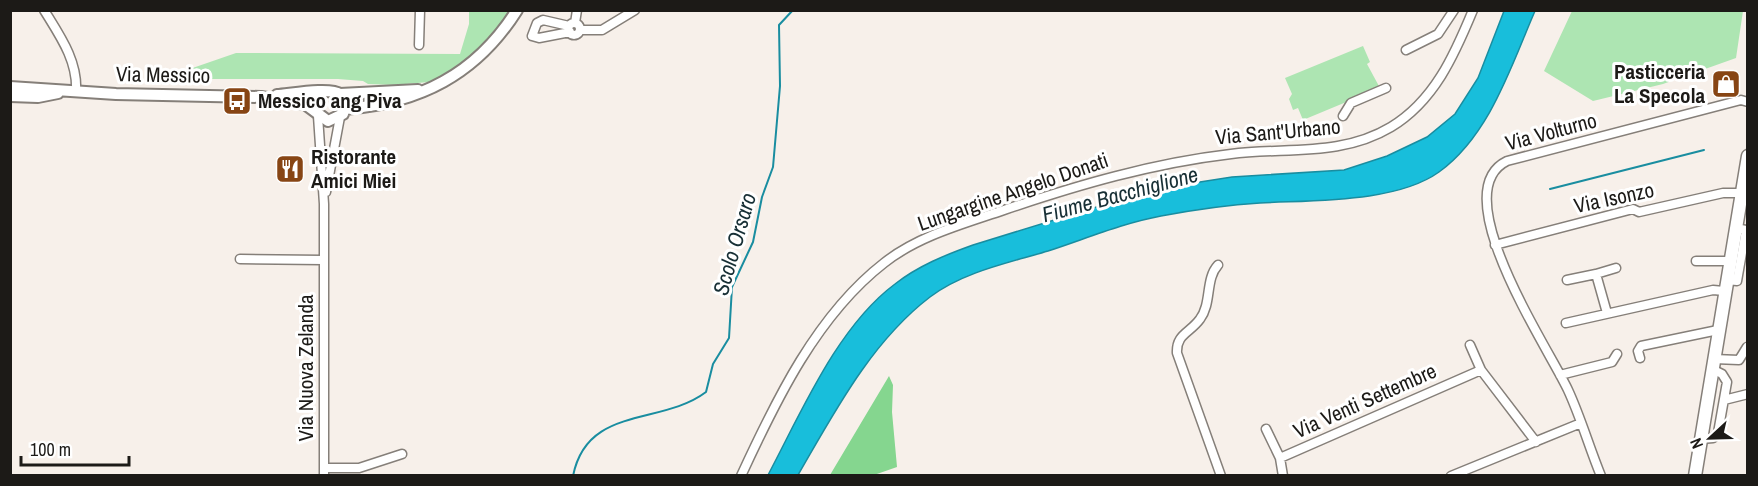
<svg xmlns="http://www.w3.org/2000/svg" width="1758" height="486" font-family="'Archivo Narrow',sans-serif">
<rect width="100%" height="100%" fill="#f7f0ea"/>
<path fill="#ade5b2" d="M469 11H517L473 64 429 82 394 85 368 84 363 81 338 79H189L181 72 236 53 460 54 469 24Z
M1572 11H1743L1736 58 1663 84 1593 101 1544 71Z
M1363 46 1370 62 1367 64 1380 88 1303 120 1298 108 1293 110 1289 99 1292 94 1285 78Z"/>
<path fill="#85d68f" d="M889 376 893 385 892 412 897 467 874 475H830Z"/>
<path fill="#18bedb" stroke="#198da0" stroke-width="1.5" d="M1504 11H1535C1511 66 1490 135 1439 172 1396 203 1312 200 1260 203 1227 205 1193 210 1161 216 1123 223 1085 239 1048 251 1008 263 963 272 930 297 871 342 834 413 798 475H768C801 413 837 327 895 284 918 266 945 255 973 245L1155 189 1232 177 1344 170 1387 156 1427 137 1455 114 1478 78Z"/>
<g fill="none" stroke-linecap="round" stroke-linejoin="round">
<path stroke="#198da0" stroke-width="2" d="M1550 189 1704 150
M573 476C587 405 661 426 706 392L713 364 729 338 732 287 753 242 762 197 773 167 780 86 779 25 793 10"/>
<g stroke="#857f79" stroke-width="11">
<path id="street" d="M44 10C60 36 78 61 76 92
M575 23 577 10
M568 29a6 6 0 1 1 12 0a6 6 0 1 1-12 0Z
M569 26 543 20 537 23 532 36 539 38 570 32
M580 30H602L635 10
M419 45 420 10
M1406 50 1438 34 1454 10
M318 116 324 204V476
M1343 116 1351 103 1386 88
M326 192 340 117
M1495 245 1633 209 1639 212 1723 193H1741
M240 259 323 260
M1696 261H1730
M1218 265C1205 279 1212 303 1200 319 1190 333 1176 334 1177 353L1221 476
M1596 274 1616 268
M1567 280 1596 274 1607 313
M1726 280 1737 281 1746 230 1735 228
M1566 323 1713 290 1724 291
M1470 345 1481 370
M1640 358 1638 351 1641 346 1718 330
M1714 359 1739 360 1747 347
M1560 375 1612 362 1617 354
M1724 400 1748 394
M1266 429 1280 458 1283 476
M1701 439 1713 438 1718 433 1727 382 1722 374 1712 369
M1280 458 1481 370 1536 442
M324 468H359L402 454
M741 476C776 400 817 315 884 263 918 236 963 224 1004 210 1078 185 1153 163 1231 154 1286 147 1341 157 1391 127 1434 101 1454 56 1473 10
M1451 476 1581 423
M1601 476C1589 447 1581 418 1568 390 1549 349 1443 192 1507 161L1741 100 1748 102"/>
</g>
<g stroke="#857f79" stroke-width="14">
<path id="secondary" d="M10 87 116 94 261 97 305 104 328 121 343 114 345 106 340 94
M277 95C291 94 330 87 340 94L418 90
M10 96 38 97 58 93
M345 109C419 103 476 75 517 10"/>
</g>
<g stroke="#857f79" stroke-width="15">
<path id="primary" d="M1695 476 1748 156"/>
</g>
<use href="#street" stroke="#fff" stroke-width="8"/>
<use href="#secondary" stroke="#fff" stroke-width="10"/>
<use href="#primary" stroke="#fff" stroke-width="12"/>
</g>
<defs>
<g id="shop-square" transform="scale(1.5)"><rect x="-9" y="-9" width="18" height="18" rx="4" fill="#874514" stroke="#fff"/><path d="M-5-2.5h2.3a2.7 3.5 0 0 1 5.4 0H5L5.5 6h-11ZM-1.5-2.5h3a1.5 2.3 0 0 0-3 0Z" fill="#fff"/></g>
<g id="bus-square" transform="scale(1.5)"><rect x="-9" y="-9" width="18" height="18" rx="4" fill="#874514" stroke="#fff"/><path d="M-5-6H5V4H4V6H2V4H-2V6H-4V4H-5ZM-3.5-4V0h7V-4ZM-3.5 1.2v1.5H-2V1.2ZM2 1.2v1.5H3.5V1.2Z" fill="#fff"/></g>
<g id="restaurant-square" transform="scale(1.5)"><rect x="-9" y="-9" width="18" height="18" rx="4" fill="#874514" stroke="#fff"/><path d="M-5-6h1v4h1v-4h1v4h1v-4h1v5L-1.5 .5V6h-2V.5L-5-1ZM5-6V6H3V1.5H1.5Q1.5-4 5-6Z" fill="#fff"/></g>
</defs>
<g fill-rule="evenodd">
<use href="#shop-square" x="1726" y="84"/>
<use href="#bus-square" x="237" y="101"/>
<use href="#restaurant-square" x="290" y="169"/>
</g>
<g text-anchor="middle" stroke-width="6" stroke-linejoin="round" paint-order="stroke">
<g font-size="21" font-weight="bold" fill="#1c1a17" stroke="#fff" text-anchor="start">
<text x="1705" y="79" text-anchor="end">Pasticceria<tspan x="1705" dy="24">La Specola</tspan></text>
<text x="258" y="108">Messico ang Piva</text>
<text x="311" y="164">Ristorante<tspan x="311" dy="24">Amici Miei</tspan></text>
</g>
<g font-size="21" fill="#1c1a17" stroke="#fff">
<text transform="translate(163 75) rotate(1)" y="7">Via Messico</text>
<text transform="translate(1278 132) rotate(-5)" y="7">Via Sant'Urbano</text>
<text transform="translate(1551 132) rotate(-15)" y="7">Via Volturno</text>
<text transform="translate(1013 192) rotate(-19)" y="7">Lungargine Angelo Donati</text>
<text transform="translate(1614 198) rotate(-12)" y="7">Via Isonzo</text>
<text transform="translate(306 368) rotate(-90)" y="7">Via Nuova Zelanda</text>
<text transform="translate(1365 401) rotate(-24)" y="7">Via Venti Settembre</text>
</g>
<g font-size="22" font-style="italic" fill="#172f35" stroke="#fff">
<text transform="translate(1120 194) rotate(-15)" y="8">Fiume Bacchiglione</text>
<text transform="translate(734 244) rotate(-74)" y="8">Scolo Orsaro</text>
</g>
</g>
<rect width="1758" height="486" fill="none" stroke="#1c1a17" stroke-width="24"/>
<g transform="translate(1710 438) rotate(248)" stroke="#ffffff" stroke-width="4.5" paint-order="stroke">
<path d="M0-4.5L10 22L0 15L-10 22Z" fill="#1c1a17"/>
<text y="-9" font-size="16" font-weight="bold" text-anchor="middle" fill="#1c1a17">N</text>
</g>
<path d="M21 456v9h108v-9" fill="none" stroke="#1c1a17" stroke-width="3"/>
<text x="30" y="456" font-size="18" fill="#1c1a17" stroke="#ffffff" stroke-width="4.5" paint-order="stroke">100 m</text>
</svg>
